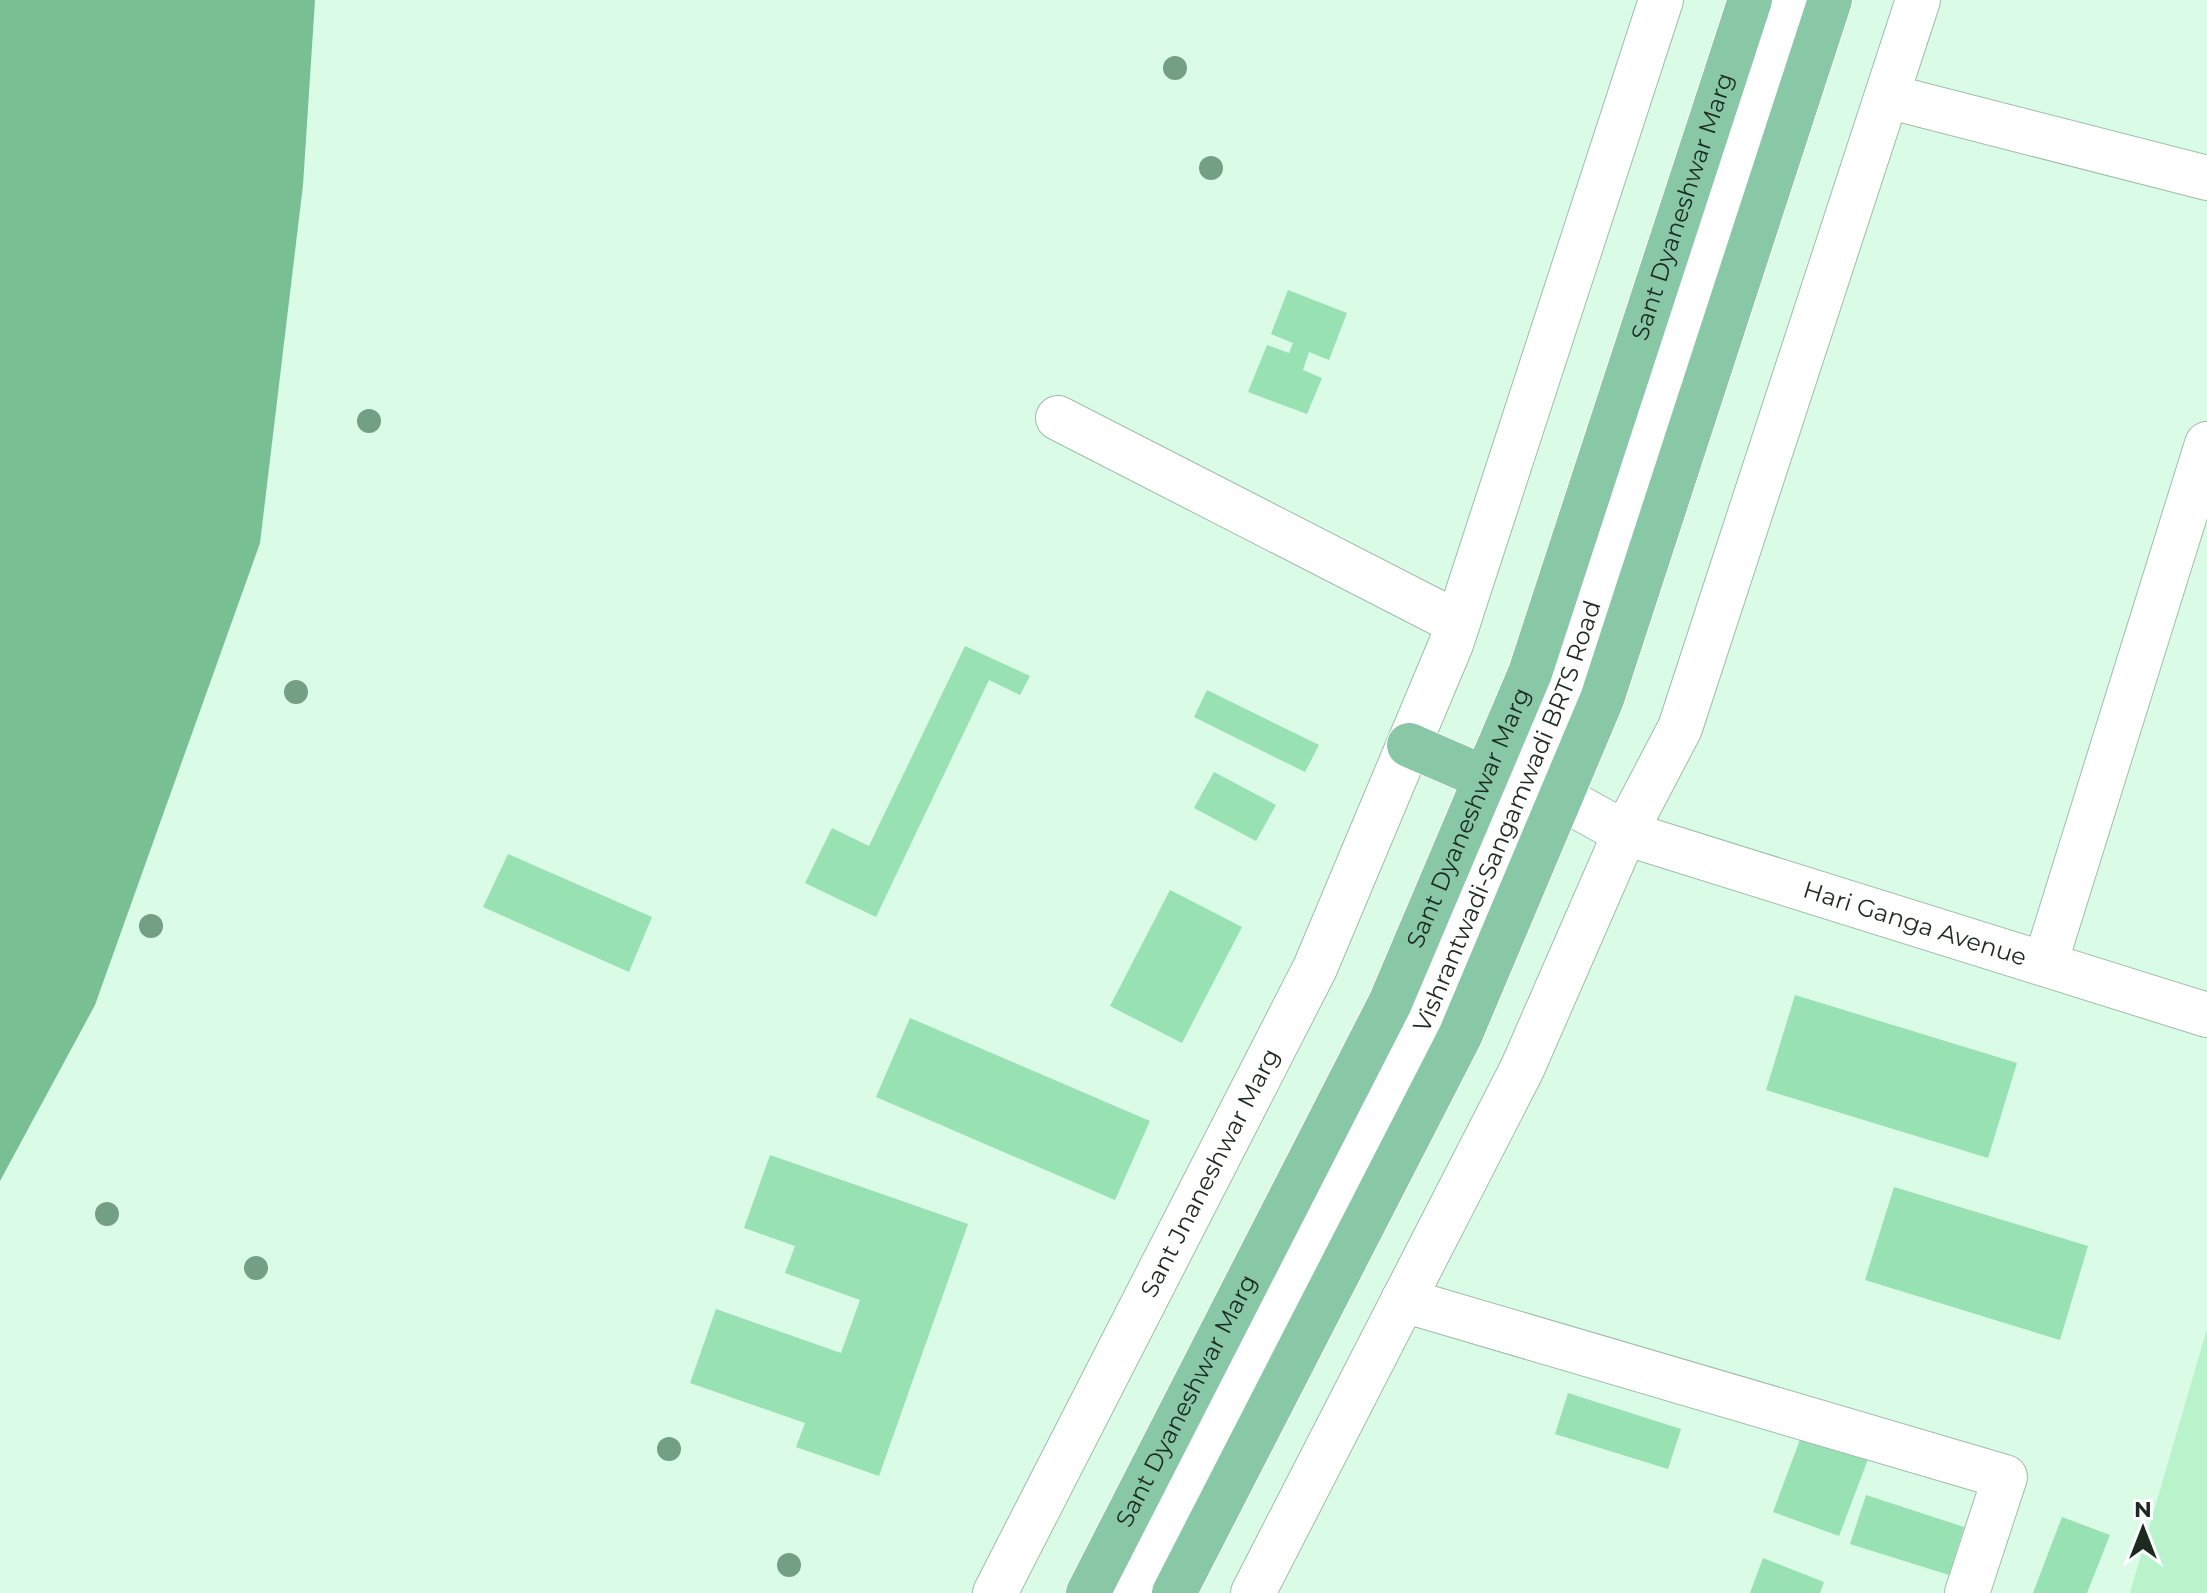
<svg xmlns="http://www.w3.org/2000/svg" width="2207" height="1593" font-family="Montserrat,sans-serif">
<rect width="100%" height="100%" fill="#dafbe5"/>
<path fill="#b8f3cc" d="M2207 1329V1593H2130Z"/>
<path fill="#78c093" d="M0 0H315L303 185 260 543 95 1005 0 1181Z"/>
<path fill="#98e1b2" d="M1288 290 1347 313 1329 360 1309 352 1303 370 1322 378 1307 414 1248 392 1267 345 1289 353 1293 343 1271 334Z
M965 646 1030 676 1020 695 989 680 876 917 805 883 832 828 869 846Z
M1207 690 1319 745 1305 772 1194 717Z
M1214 772 1276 805 1256 841 1194 808Z
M508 854 652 917 629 972 483 907Z
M1170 890 1242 927 1182 1043 1110 1006Z
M1795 995 2017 1063 1988 1158 1766 1090Z
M910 1018 1150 1121 1115 1200 876 1097Z
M770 1155 968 1224 879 1476 796 1447 805 1423 690 1383 716 1309 841 1353 860 1300 785 1273 795 1246 744 1228Z
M1894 1187 2088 1246 2060 1340 1865 1280Z
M1568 1393 1681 1429 1668 1469 1555 1434Z
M1807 1421 1873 1446 1839 1536 1773 1512Z
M1866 1495 1964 1527 1949 1575 1850 1544Z
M2062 1517 2110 1535 2087 1593H2033Z
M1763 1558 1824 1582 1820 1593H1750Z"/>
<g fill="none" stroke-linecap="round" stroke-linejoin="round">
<g stroke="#9ebea8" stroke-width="46">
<g id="minor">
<path d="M1887 96 2207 178"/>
<path d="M1058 418 1458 623"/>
<path id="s1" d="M1560 797 1625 833 2207 1015"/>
<path d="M2045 964 2207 444"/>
<path d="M1403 1300 2005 1477 1967 1593"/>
<path id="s2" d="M995 1593 1315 968 1451 644 1661 0"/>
<path id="s3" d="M1131 1593 1426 1019 1566 685 1790 0"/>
<path d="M1253 1593 1522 1069 1625 833 1680 728 1918 0"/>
</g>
</g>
<g stroke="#fff" stroke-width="46">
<g id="major">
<path d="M1409 745 1485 778"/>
<path id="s4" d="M1088 1593 1390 1003 1530 673 1750 0"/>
<path d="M1174 1593 1460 1036 1602 699 1830 0"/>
</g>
</g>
<use href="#minor" stroke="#fff" stroke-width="44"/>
<use href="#major" stroke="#88c8a6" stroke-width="44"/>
</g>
<g fill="#739f85">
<circle cx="1175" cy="68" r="12"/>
<circle cx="1211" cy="168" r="12"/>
<circle cx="369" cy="421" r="12"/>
<circle cx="296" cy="692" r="12"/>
<circle cx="151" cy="926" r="12"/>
<circle cx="107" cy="1214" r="12"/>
<circle cx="256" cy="1268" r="12"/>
<circle cx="669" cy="1449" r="12"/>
<circle cx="789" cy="1565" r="12"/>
</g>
<g text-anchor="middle" stroke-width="6" stroke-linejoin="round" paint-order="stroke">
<g font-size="24" fill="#1d2a21" stroke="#fff">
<text dy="8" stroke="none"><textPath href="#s4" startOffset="1512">Sant Dyaneshwar Marg</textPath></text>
<text dy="8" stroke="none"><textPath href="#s3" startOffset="864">Vishrantwadi-Sangamwadi BRTS Road</textPath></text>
<text dy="8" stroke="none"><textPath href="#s4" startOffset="864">Sant Dyaneshwar Marg</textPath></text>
<text dy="8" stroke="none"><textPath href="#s1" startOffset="378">Hari Ganga Avenue</textPath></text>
<text dy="8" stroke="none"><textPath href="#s2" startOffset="472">Sant Jnaneshwar Marg</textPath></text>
<text dy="8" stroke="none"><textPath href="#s4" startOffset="216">Sant Dyaneshwar Marg</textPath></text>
</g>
</g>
<g transform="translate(2143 1529)" stroke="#ffffff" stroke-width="6" paint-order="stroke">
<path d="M0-6L14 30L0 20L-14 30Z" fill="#1d2a21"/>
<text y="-12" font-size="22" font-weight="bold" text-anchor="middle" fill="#1d2a21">N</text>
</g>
</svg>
